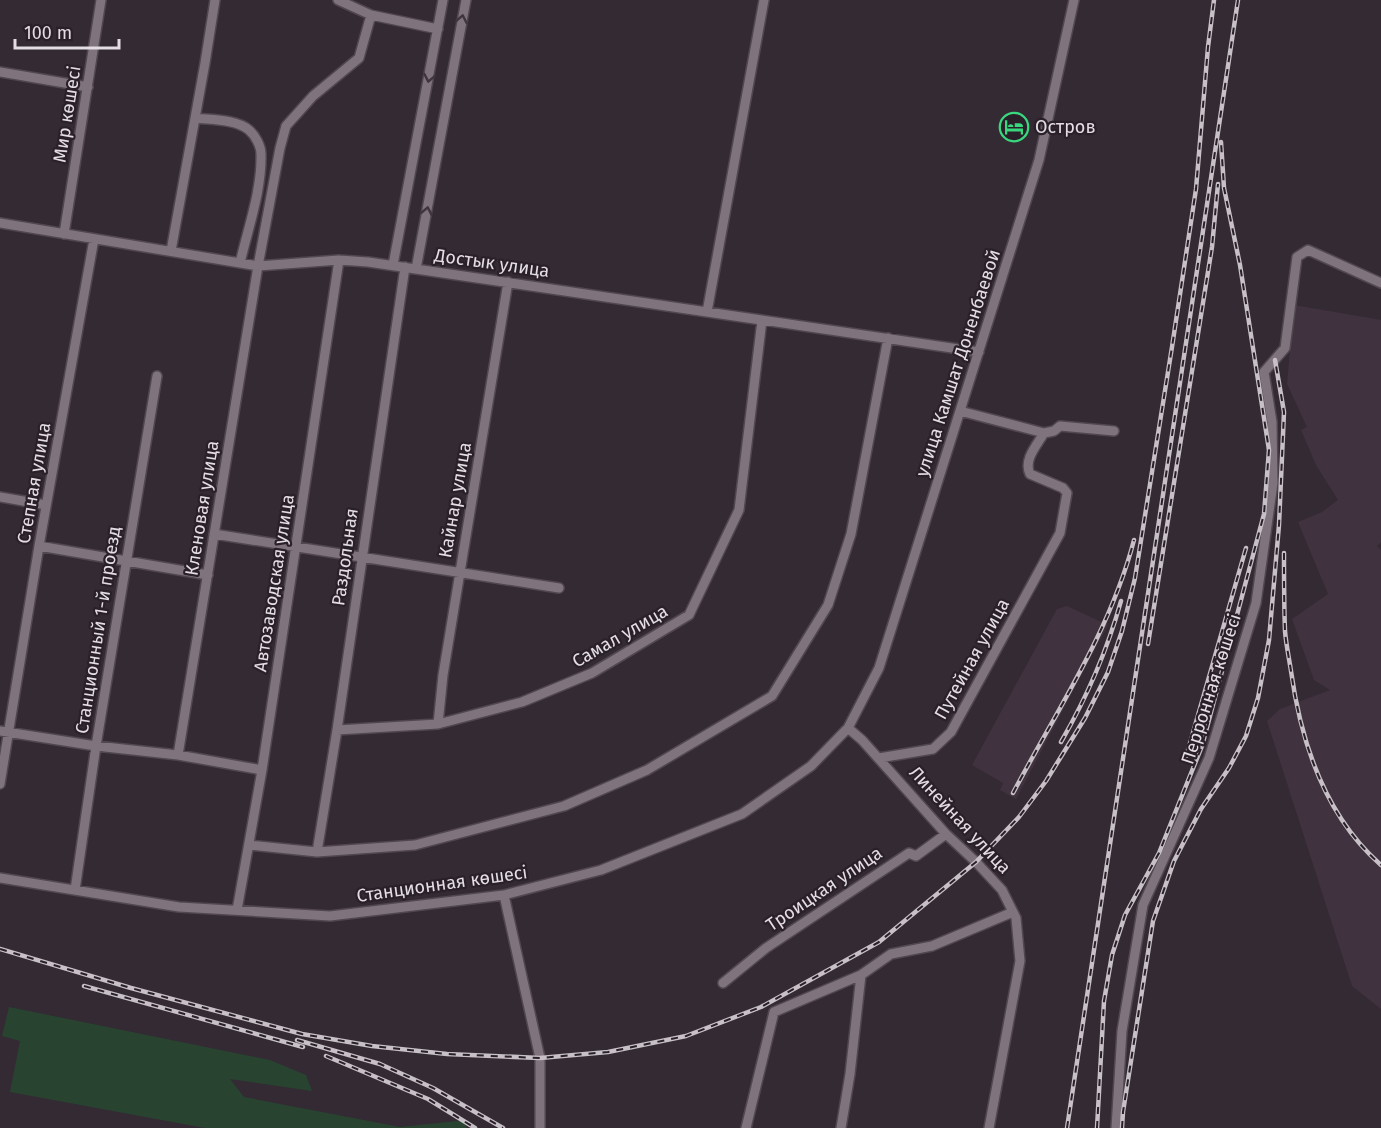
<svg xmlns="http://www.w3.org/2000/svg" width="1381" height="1128" viewBox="0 0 1381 1128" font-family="'Fira Sans',sans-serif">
  <rect width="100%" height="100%" fill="#342a33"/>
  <path fill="#40323f" d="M 1294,305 L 1381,320 L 1381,542 L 1377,546 L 1381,550 L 1381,1009 L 1352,986 L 1267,721 L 1280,709 L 1330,690 L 1314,680 L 1292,619 L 1328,594 L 1298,522 L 1322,512 L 1338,500 L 1316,465 L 1301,430 L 1307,427 L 1287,384 Z
    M 1067,606 L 1108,625 L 1016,799 L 1000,790 L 1003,783 L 972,765 L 1057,609 Z"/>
  <path fill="#284431" d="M 9,1007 L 270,1060 L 306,1075 L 312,1091 L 230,1079 L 244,1097 L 400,1127 L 467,1120 L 466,1128 L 205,1128 L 10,1092 L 20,1041 L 2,1036 Z"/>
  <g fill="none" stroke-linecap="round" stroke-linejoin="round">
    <g stroke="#50474f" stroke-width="12">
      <path id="minor" d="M 338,0 L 371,15 L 438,29
        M 0,72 L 88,87
        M 195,118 C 211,120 236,119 249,130 C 255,135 261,146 261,154 C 262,190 248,228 240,263
        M 0,223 L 258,266 L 339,260 L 368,262 L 979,352
        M 64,234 L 101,0
        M 171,251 L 205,63 L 215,0
        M 393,265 L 443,0
        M 416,269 L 466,0
        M 707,312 L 764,0
        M 960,411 L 1044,433 L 1054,431 L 1060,426 L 1114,431
        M 0,497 L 46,505
        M 214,534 L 559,588
        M 39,546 L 208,575
        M 438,724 L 443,675 L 508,282
        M 848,728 L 862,740 L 946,834 L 976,862 L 1002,890 L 1016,918 L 1020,961 L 989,1128
        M 337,730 L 438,724 L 522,702 L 592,673 L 689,615 L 739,510 L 762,320
        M 0,731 L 96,746 L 178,755 L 262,770
        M 178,755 L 258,266 L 280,148 L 286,126 L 313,96 L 359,58 L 371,15
        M 879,758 L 933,749 L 951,732 L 1060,533 L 1067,493 L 1063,488 L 1030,474 C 1023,460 1037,445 1044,433
        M 0,784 L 39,546 L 94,239
        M 249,845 L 317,852 L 415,845 L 564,806 L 647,770 L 772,696 L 828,605 L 851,534 L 888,338
        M 317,852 L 337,730 L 405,267
        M 0,878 L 179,907 L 330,916 L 504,895 L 601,870 L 742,814 L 811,766 L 848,728 L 879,668 L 1039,160 L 1074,0
        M 75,890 L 96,746 L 157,376
        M 504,895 L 540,1058 L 540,1128
        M 237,910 L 262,770 L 339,260
        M 723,983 L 766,948 L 909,853 L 916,856 L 946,834
        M 746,1128 L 774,1012 L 861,975 L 891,954 L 932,946 L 1013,912
        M 841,1128 L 850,1074 L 861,975
        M 1116,1128 L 1122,1031 L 1143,905 L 1209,758 L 1256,603 L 1273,483 L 1272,422 L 1264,372 L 1285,348 L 1297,257 L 1308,250 L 1381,283"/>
    </g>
    <use href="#minor" stroke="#7f737e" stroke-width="9"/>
    <g stroke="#c7c0c6" stroke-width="4.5">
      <path id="rail" d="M 1284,553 C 1284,579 1284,605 1285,631 C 1286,644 1289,658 1291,671 C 1301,743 1325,816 1381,865
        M 1148,644 L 1212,247 L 1218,184
        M 1061,742 C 1087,697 1107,651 1121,601
        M 1186,757 L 1246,548
        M 1013,793 C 1057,710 1110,632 1134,540
        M 0,949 L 131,988 L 302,1034 L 372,1046 L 447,1054 L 540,1058 L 608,1052 L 686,1036 L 761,1007 L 879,942 L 976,862 L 1019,817 L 1046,781 L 1085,718 L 1108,672 L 1122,631 L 1135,578 L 1172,347 L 1196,189 L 1208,47 L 1214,0
        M 84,986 L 303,1047
        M 297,1040 L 380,1064 L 433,1088 L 503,1128
        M 326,1056 L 428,1099 L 475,1128
        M 1067,1128 L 1238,0
        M 1097,1128 L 1104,1001 L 1112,955 L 1125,915 L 1159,853 L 1202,746 L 1264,514 L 1269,450 L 1240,265 L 1224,188 L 1221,142
        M 1122,1128 L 1123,1112 L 1153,921 L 1174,861 L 1201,809 L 1229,768 L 1246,736 L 1258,698 L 1269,640 L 1279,525 L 1284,412 L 1275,360"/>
    </g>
    <use href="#rail" stroke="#2a2029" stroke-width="2" stroke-dasharray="7" stroke-linecap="butt"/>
  </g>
  <defs><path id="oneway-chevron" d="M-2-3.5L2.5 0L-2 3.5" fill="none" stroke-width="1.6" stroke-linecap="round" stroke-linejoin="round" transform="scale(1.5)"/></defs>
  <g stroke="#3f353e">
    <use href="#oneway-chevron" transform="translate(462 19) rotate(-79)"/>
    <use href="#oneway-chevron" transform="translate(429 78) rotate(101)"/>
    <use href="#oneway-chevron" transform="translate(427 211) rotate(-79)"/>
  </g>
  <defs>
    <g id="hotel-ring" transform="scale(1.5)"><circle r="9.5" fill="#2a2029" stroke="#39d87f" stroke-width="1.5"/><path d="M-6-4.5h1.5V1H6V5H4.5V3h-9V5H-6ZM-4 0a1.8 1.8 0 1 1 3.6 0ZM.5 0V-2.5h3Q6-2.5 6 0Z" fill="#39d87f"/></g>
  </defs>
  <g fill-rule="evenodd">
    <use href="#hotel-ring" x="1014" y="127"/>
  </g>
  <g text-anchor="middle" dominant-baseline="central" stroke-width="4.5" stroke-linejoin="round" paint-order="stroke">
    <g font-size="18" fill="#e4dee4" stroke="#2a2029">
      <text transform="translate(67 114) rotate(-81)">Мир көшесі</text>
      <text transform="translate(492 263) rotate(8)">Достык улица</text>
      <text transform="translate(958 363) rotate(-72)">улица Камшат Доненбаевой</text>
      <text transform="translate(34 483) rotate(-80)">Степная улица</text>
      <text transform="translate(455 500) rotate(-80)">Кайнар улица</text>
      <text transform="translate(202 508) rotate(-81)">Кленовая улица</text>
      <text transform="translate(345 557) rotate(-82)">Раздольная</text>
      <text transform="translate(274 583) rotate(-81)">Автозаводская улица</text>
      <text transform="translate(98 630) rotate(-81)">Станционный 1-й проезд</text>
      <text transform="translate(620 636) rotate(-30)">Самал улица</text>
      <text transform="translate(972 659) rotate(-61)">Путейная улица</text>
      <text transform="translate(1211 689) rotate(-72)">Перронная көшесі</text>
      <text transform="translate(960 820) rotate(47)">Линейная улица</text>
      <text transform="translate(442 884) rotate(-8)">Станционная көшесі</text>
      <text transform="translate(824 889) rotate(-34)">Троицкая улица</text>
    </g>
    <g font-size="18" fill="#e4dee4" stroke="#2a2029" text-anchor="start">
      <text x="1035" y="127">Остров</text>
    </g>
  </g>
  <path d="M15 39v9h104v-9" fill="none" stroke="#e4dee4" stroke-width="3"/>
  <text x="24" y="39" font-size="18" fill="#e4dee4" stroke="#2a2029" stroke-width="4.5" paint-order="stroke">100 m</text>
</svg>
